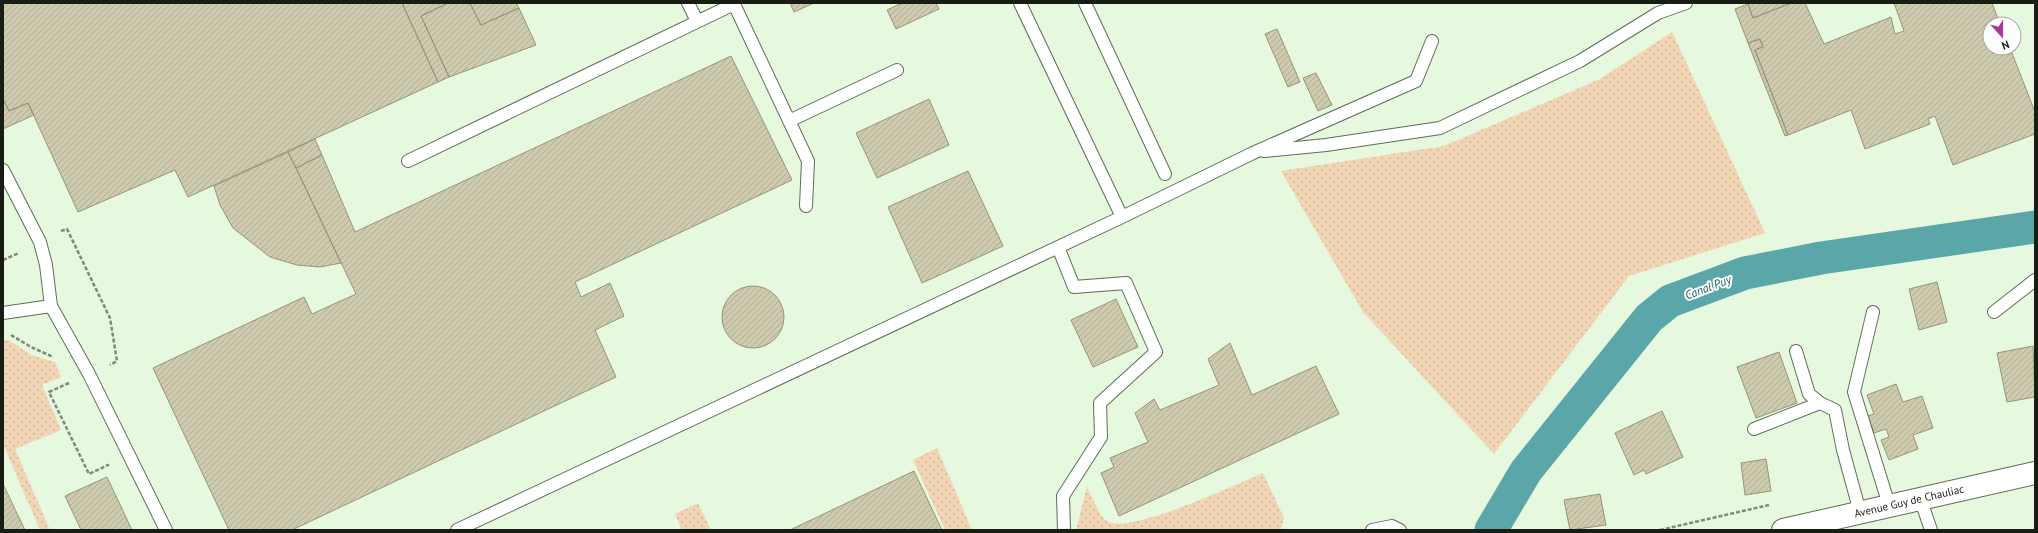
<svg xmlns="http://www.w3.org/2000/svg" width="2038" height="533" viewBox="0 0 2038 533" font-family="'PT Sans',sans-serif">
  <defs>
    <pattern id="grass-dots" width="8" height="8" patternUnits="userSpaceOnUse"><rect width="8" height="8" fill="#f1d5b5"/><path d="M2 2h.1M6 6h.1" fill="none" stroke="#ceb69b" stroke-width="1.8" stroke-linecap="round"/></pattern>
    <pattern id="building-hatch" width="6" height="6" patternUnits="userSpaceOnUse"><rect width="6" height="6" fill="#cdcaad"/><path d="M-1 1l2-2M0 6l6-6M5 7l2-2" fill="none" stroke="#afad94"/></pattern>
  </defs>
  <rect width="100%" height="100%" fill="#e6f8dd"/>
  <path fill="url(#grass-dots)" d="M 1672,32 L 1765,233 L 1629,276 L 1494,454 L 1363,312 L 1281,171 L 1444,146 L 1600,79 Z
    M 3,340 L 9,340 L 31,355 L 55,362 L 61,377 L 42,385 L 61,430 L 15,449 L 50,530 L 40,530 L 3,444 Z
    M 937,448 L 972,530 L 945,530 L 913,460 Z
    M 1263,473 L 1284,518 L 1281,530 L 1076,530 L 1087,486 C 1091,495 1099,517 1108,522 C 1133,533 1235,485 1263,473 Z
    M 698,503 L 711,530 L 682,530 L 675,514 Z"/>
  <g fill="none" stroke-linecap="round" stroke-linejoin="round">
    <path stroke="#5ba6a9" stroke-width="33" d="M 1491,530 L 1526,471 L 1649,318 L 1670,301 L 1745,273 L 1821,258 L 2035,227"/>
  </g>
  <path fill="url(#building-hatch)" stroke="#979478" d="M 3,3 L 402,3 L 438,82 L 188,197 L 175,170 L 78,212 L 28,103 L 9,111 L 3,99 Z
    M 402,3 L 448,3 L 421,16 L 449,77 L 438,82 Z
    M 448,3 L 470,3 L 481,25 L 519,8 L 536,45 L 449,77 L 421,16 Z
    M 470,3 L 516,3 L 519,8 L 481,25 Z
    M 790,3 L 814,3 L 794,12 Z
    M 902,3 L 936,3 L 939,9 L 896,29 L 887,10 Z
    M 1749,3 L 1791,3 L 1753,18 L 1748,4 Z
    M 1791,3 L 1805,3 L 1824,44 L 1891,17 L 1895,34 L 1904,31 L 1894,3 L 1992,3 L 2000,24 L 1990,24 L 1990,48 L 2010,48 L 2035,112 L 2035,134 L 1953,165 L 1935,116 L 1928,119 L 1930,124 L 1865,149 L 1851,110 L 1788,135 L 1755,50 L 1763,47 L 1760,39 L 1748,43 L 1735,9 L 1748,4 L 1753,18 Z
    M 1277,29 L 1300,82 L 1288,87 L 1265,34 Z
    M 1760,39 L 1763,47 L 1755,50 L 1788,135 L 1785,136 L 1748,43 Z
    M 731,56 L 792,180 L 575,282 L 581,297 L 610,283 L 624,316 L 595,330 L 616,377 L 292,530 L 229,530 L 153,368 L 304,297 L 312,314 L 356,294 L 296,168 L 322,155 L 355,232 Z
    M 1316,73 L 1332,105 L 1318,111 L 1303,78 Z
    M 3,99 L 9,111 L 28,103 L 34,115 L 3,129 Z
    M 929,99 L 949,145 L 877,178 L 856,133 Z
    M 315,139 L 322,155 L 296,168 L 288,152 Z
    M 288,152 L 296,168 L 341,263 L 320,267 L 297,265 L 270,257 L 233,228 L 220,205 L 214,186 Z
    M 968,171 L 1003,246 L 922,283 L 888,207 Z
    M 1937,282 L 1947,322 L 1919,330 L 1909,289 Z
    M722 317a31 31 0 1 1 62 0a31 31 0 1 1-62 0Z
    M 1116,299 L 1138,347 L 1093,367 L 1071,320 Z
    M 1230,343 L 1252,395 L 1316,366 L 1339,414 L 1119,516 L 1101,473 L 1114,467 L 1110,458 L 1148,442 L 1135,413 L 1154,399 L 1160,410 L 1219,385 L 1208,359 Z
    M 2033,346 L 2035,397 L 2007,402 L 1997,353 Z
    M 1779,352 L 1797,403 L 1756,418 L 1737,367 Z
    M 1896,384 L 1903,402 L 1922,396 L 1933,428 L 1913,435 L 1918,449 L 1889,460 L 1881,440 L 1889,437 L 1886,429 L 1874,433 L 1868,416 L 1874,414 L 1867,395 Z
    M 1662,411 L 1683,457 L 1646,474 L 1644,470 L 1634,475 L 1615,433 Z
    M 1766,459 L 1771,491 L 1745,495 L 1741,463 Z
    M 914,471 L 942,530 L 790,530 Z
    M 107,477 L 132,530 L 81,530 L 65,496 Z
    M 3,484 L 25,530 L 3,530 Z
    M 1600,494 L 1606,525 L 1570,530 L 1564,500 Z"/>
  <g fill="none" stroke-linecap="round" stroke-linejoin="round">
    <g stroke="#5e6d56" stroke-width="14">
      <path id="service" d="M 688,3 L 697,21
        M 1020,3 L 1122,217
        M 1085,3 L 1165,174
        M 789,121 L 897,70
        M 1264,151 L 1326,145 L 1440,128 L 1580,61 L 1658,13 L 1686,3
        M 408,161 L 734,4 L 808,161 L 806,206
        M 3,170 L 40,242 L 46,265 L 51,306 L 89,374 L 166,530
        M 1058,247 L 1074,287 L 1126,283 L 1156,352 L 1100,403 L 1101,437 L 1063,496 L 1064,530
        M 1873,312 L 1854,392 L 1889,505
        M 1994,312 L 2035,280
        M 3,313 L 51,306
        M 1796,351 L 1809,394 L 1820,403 L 1835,410 L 1843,450 L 1860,512
        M 1754,429 L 1820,403
        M 1920,498 L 1931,530
        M 457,530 L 1122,217 L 1253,153 L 1416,81 L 1432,41
        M 1372,530 L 1392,526 L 1400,530"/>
    </g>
    <g stroke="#5e6d56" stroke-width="24">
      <path id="minor" d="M 1783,530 L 2035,473"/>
    </g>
    <path stroke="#7e8a78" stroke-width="2.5" stroke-dasharray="4 2" stroke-linecap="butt" d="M 61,231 L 67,229 L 110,318 L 117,361 L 110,365
      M 3,260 L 19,253
      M 11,335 L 31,347 L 53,357
      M 69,383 L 49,392 L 89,474 L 108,465 L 108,466
      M 1660,530 L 1769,505"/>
    <use href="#service" stroke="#fff" stroke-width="12"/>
    <use href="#minor" stroke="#fff" stroke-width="22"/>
  </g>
  <g text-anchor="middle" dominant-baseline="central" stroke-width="4" stroke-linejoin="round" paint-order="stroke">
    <g font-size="11" fill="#171d13" stroke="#fefefe">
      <text transform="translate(1909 501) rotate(-13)">Avenue Guy de Chauliac</text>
    </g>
    <g font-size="12" font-style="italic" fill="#1d5d5f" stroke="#fefefe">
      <text transform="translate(1708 287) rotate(-21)">Canal Puy</text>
    </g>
  </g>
  <rect width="2038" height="533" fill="none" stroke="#171d13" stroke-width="8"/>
  <g transform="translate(2002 36) rotate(159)"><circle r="19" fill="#fefefe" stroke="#a2a4a0"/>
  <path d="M0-3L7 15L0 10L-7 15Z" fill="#a63999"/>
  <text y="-6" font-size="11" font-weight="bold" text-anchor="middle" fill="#171d13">N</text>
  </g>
</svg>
